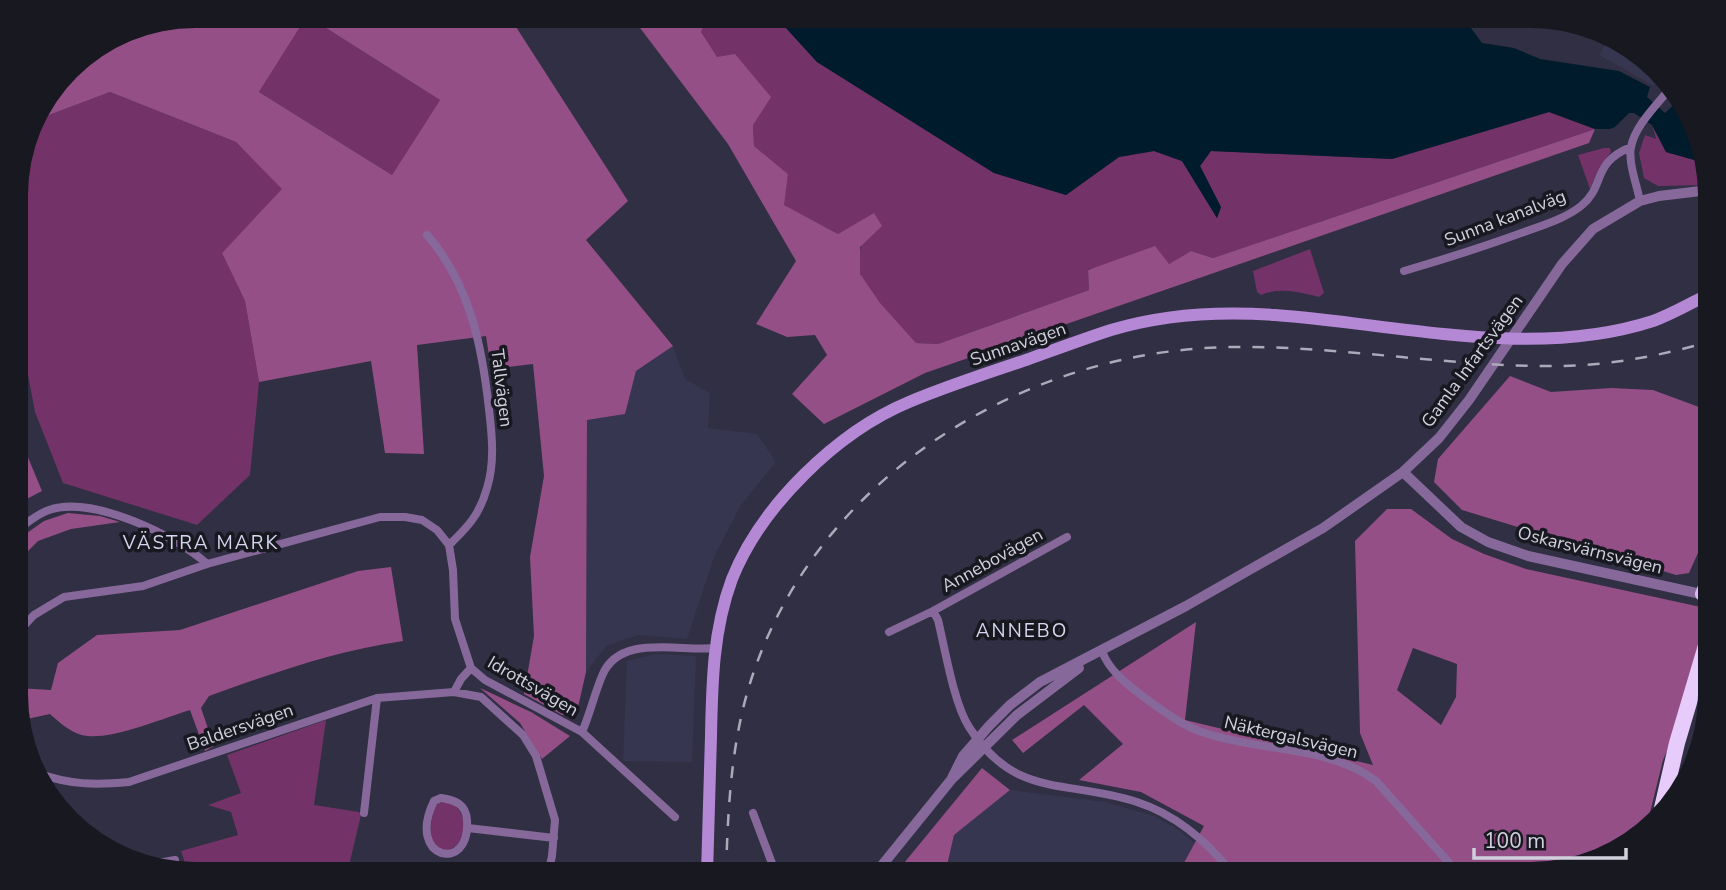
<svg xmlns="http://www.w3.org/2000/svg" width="1726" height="890" viewBox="0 0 1726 890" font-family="'Nunito Sans',sans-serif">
  <rect width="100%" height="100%" fill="#302f43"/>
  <path fill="#373650" d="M 1611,35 L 1660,77 L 1654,86 L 1599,55 Z
    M 673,346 L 685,379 L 710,393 L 708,428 L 757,434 L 776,462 L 741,505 L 714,557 L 687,639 L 638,635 L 606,646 L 586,672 L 587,420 L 625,414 L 636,371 Z
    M 655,654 L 696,656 L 692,762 L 623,761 L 627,661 Z
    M 1010,790 L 1105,802 L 1154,816 L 1177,829 L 1195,843 L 1179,872 L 1181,874 L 945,874 L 954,835 Z"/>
  <path fill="#743368" d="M 307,16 L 440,100 L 392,175 L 259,92 Z
    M 708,16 L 775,16 L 817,62 L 994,173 L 1066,195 L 1119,157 L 1154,151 L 1182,161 L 1217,218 L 1221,207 L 1200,166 L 1211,151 L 1392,159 L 1549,112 L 1595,129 L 1213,258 L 1191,251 L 1169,264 L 1088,269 L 1089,290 L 938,344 L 916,343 C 903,329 863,288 860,273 C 855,252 866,232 874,214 L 838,234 L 783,205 L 788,174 L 754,146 L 753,125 L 701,32 Z
    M 110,92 L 236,142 L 283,189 L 222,253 L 245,301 L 259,382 L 250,475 L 197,525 L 63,483 L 35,412 L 16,311 L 16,183 L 33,121 Z
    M 1653,127 L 1666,152 L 1705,163 L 1709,172 L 1709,185 L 1658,186 L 1644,178 L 1639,153 L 1645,135 L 1656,139 Z
    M 1604,148 L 1610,148 L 1611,152 L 1600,167 L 1590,189 L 1578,155 Z
    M 1310,249 L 1324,293 L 1319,297 C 1300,292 1279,287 1261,295 L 1257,292 L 1253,271 Z
    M 326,720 L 314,805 L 359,812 L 361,815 L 347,874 L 195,874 L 173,869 L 174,866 L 185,863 L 181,851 L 238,835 L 231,812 L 208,805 L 241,793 L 227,755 Z
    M 447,802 L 456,806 C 484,840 433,870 430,836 C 430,827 433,816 434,807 L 439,803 Z"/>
  <path fill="#954f87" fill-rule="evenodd" d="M 195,16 L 509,16 L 628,201 L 586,240 L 673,346 L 636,371 L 625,414 L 587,420 L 586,672 L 576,716 L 562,715 L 524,694 L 534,636 L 530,557 L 544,476 L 533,364 L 491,369 L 486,336 L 417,345 L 424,454 L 385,453 L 371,361 L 259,382 L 245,301 L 222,253 L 282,189 L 236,142 L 110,92 L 33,121 L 34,116 L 76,60 L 127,29 ZM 307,16 L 440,100 L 392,175 L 259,92 Z
    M 631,16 L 708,16 L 701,32 L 717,57 L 735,54 L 771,97 L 753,125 L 754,146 L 788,174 L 784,205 L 838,234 L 874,213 L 882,226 L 860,247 L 860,274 L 880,303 L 916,343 L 938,344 L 1089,290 L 1088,270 L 1155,246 L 1169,264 L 1191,251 L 1213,258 L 1595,129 L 1589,143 L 925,373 L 824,424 L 792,394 L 827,355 L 815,335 L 787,337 L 756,324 L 796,261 L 728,144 Z
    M 1510,376 L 1551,392 L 1611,388 L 1653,390 L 1699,407 L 1701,426 L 1710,440 L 1710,526 L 1689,573 L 1676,575 L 1462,510 L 1434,482 L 1438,459 Z
    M 17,431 L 42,491 L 19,503 L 17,498 Z
    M 1387,509 L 1411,509 L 1452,539 L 1484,554 L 1526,569 L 1710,609 L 1710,654 L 1663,760 L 1647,825 L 1630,844 L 1543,874 L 1181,874 L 1179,872 L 1204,826 L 1141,792 L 1079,780 L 1123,744 L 1084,705 L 1023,753 L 1012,740 L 1196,622 L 1185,720 L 1373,765 L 1360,733 L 1355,541 ZM 1413,648 L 1457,664 L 1456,697 L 1441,725 L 1397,690 Z
    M 68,513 L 100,516 L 120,522 L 71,529 L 38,541 L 17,562 L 17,540 L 44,521 Z
    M 391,567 L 403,641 C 335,651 273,673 209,696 L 201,708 L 214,746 L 205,751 L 190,710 C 164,718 114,739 88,736 C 73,735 60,723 50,714 L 18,721 L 17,688 L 51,690 L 58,663 L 97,635 L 180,630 L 358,571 Z
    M 480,688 L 531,712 L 570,736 L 542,759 L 520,723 Z
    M 982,768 L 1010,790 L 954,835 L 945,874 L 895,874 Z"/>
  <path fill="#001b2b" d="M 775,16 L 1445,16 L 1471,28 L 1482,43 L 1514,48 L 1540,59 L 1619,71 L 1650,87 L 1647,97 L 1665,113 L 1681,98 L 1705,163 L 1666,152 L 1652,125 L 1634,113 L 1629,113 L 1615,127 L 1610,129 L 1595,129 L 1549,112 L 1392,159 L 1211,151 L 1200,166 L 1221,207 L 1217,218 L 1182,161 L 1154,151 L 1119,157 L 1066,195 L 994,173 L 817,62 Z"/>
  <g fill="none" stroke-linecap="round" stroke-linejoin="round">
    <path stroke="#86699a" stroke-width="8" d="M 1640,201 C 1637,185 1628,163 1631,147 C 1635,125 1658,104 1671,87
      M 427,235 C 470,284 482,346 489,409 C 492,435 495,462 487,488 C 480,514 468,527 449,545
      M 1404,271 C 1445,259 1486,246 1527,231 C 1544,225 1566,218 1581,206 C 1606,186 1591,163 1631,147
      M 17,530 C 27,523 37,514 49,510 C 91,495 176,535 207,564
      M 933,611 L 938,620 C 945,649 954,704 969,727 C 1015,800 1068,779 1137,802 C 1177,815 1207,841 1233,874
      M 889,632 L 933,611 L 1067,537
      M 17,633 L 34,615 L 64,597 L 143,586 L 207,564 L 380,517 L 405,517 L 422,520 L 437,530 L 449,545 L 453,570 L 455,619 L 471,668 L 485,680 L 582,732 L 675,817
      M 1102,651 C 1109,671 1128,685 1145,698 C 1165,712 1182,726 1205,733 C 1260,752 1328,745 1376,781 L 1459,874
      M 471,668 L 461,679 L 454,692 L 481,697 L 523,735 L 536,756 L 555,820 L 552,856 L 548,874
      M 582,732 C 590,714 594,695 602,676 C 619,633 679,652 715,648
      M 38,773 C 69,785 96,785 129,782 L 377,698 L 454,692
      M 441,798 C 455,800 466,804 467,820 C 471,874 405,860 434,801 Z
      M 364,813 L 377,698
      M 753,813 L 776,874
      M 468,828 L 554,838
      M 153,864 L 175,860
      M 634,874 L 671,867"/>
    <path stroke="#86699a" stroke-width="10" d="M 1403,472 L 1461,527 L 1488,542 L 1528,556 L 1710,596
      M 951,780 L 963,756 L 989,726 L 1010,705 L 1040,682 L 1186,606 L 1323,528 L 1403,472 L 1439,438 L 1469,400 L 1562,264 L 1593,229 L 1640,201 L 1659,196 L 1709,190
      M 875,874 L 951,780 L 1017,715 L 1079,668"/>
    <path stroke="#b588d6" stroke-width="12" d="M 707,874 C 708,828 710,782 711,736 C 712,683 713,630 732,579 C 761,506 837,432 909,402 C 947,386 987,373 1026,360 C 1054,350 1083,339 1111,330 C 1164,314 1220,311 1275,315 C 1398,324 1533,360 1653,321 C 1672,314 1691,303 1709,294"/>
    <path stroke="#ddb8f8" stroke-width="14" d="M 1702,594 L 1710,575
      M 1685,782 L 1698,748"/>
    <path stroke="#e6cbfb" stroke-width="16" d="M 1662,808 L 1677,743 L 1710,632"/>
    <path stroke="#aaaab9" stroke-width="2.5" stroke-dasharray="12 12" stroke-linecap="butt" d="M 726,874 C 728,807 731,739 753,674 C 820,476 1023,351 1229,347 C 1338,345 1446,367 1555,366 C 1607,366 1659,356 1709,342"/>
  </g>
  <g text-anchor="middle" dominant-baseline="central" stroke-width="7" stroke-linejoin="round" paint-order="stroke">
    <g font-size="18" fill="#d1d1de" stroke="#181821">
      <text transform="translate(1505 218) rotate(-21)">Sunna kanalväg</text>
      <text transform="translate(1018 344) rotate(-19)">Sunnavägen</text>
      <text transform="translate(1472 361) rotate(-54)">Gamla Infartsvägen</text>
      <text transform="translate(502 388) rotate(83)">Tallvägen</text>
      <text transform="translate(1590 550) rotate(14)">Oskarsvärnsvägen</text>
      <text transform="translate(992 560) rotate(-29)">Annebovägen</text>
      <text transform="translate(533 686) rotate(30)">Idrottsvägen</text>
      <text transform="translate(240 727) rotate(-19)">Baldersvägen</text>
      <text transform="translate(1291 737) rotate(13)">Näktergalsvägen</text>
    </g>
    <g font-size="19" letter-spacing="2" fill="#d6d6f0" stroke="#181821">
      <text x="201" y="543">VÄSTRA MARK</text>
      <text x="1022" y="631">ANNEBO</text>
    </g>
  </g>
  <path d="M0 0H1726V890H0ZM195 28H1531A167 167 0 0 1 1698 195V695A167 167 0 0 1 1531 862H195A167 167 0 0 1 28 695V195A167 167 0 0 1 195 28Z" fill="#181821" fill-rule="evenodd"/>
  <path d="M1474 848v10h152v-10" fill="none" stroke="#d1d1de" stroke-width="3.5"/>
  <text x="1484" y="848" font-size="21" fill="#d1d1de" stroke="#181821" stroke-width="5" paint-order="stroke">100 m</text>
</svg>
